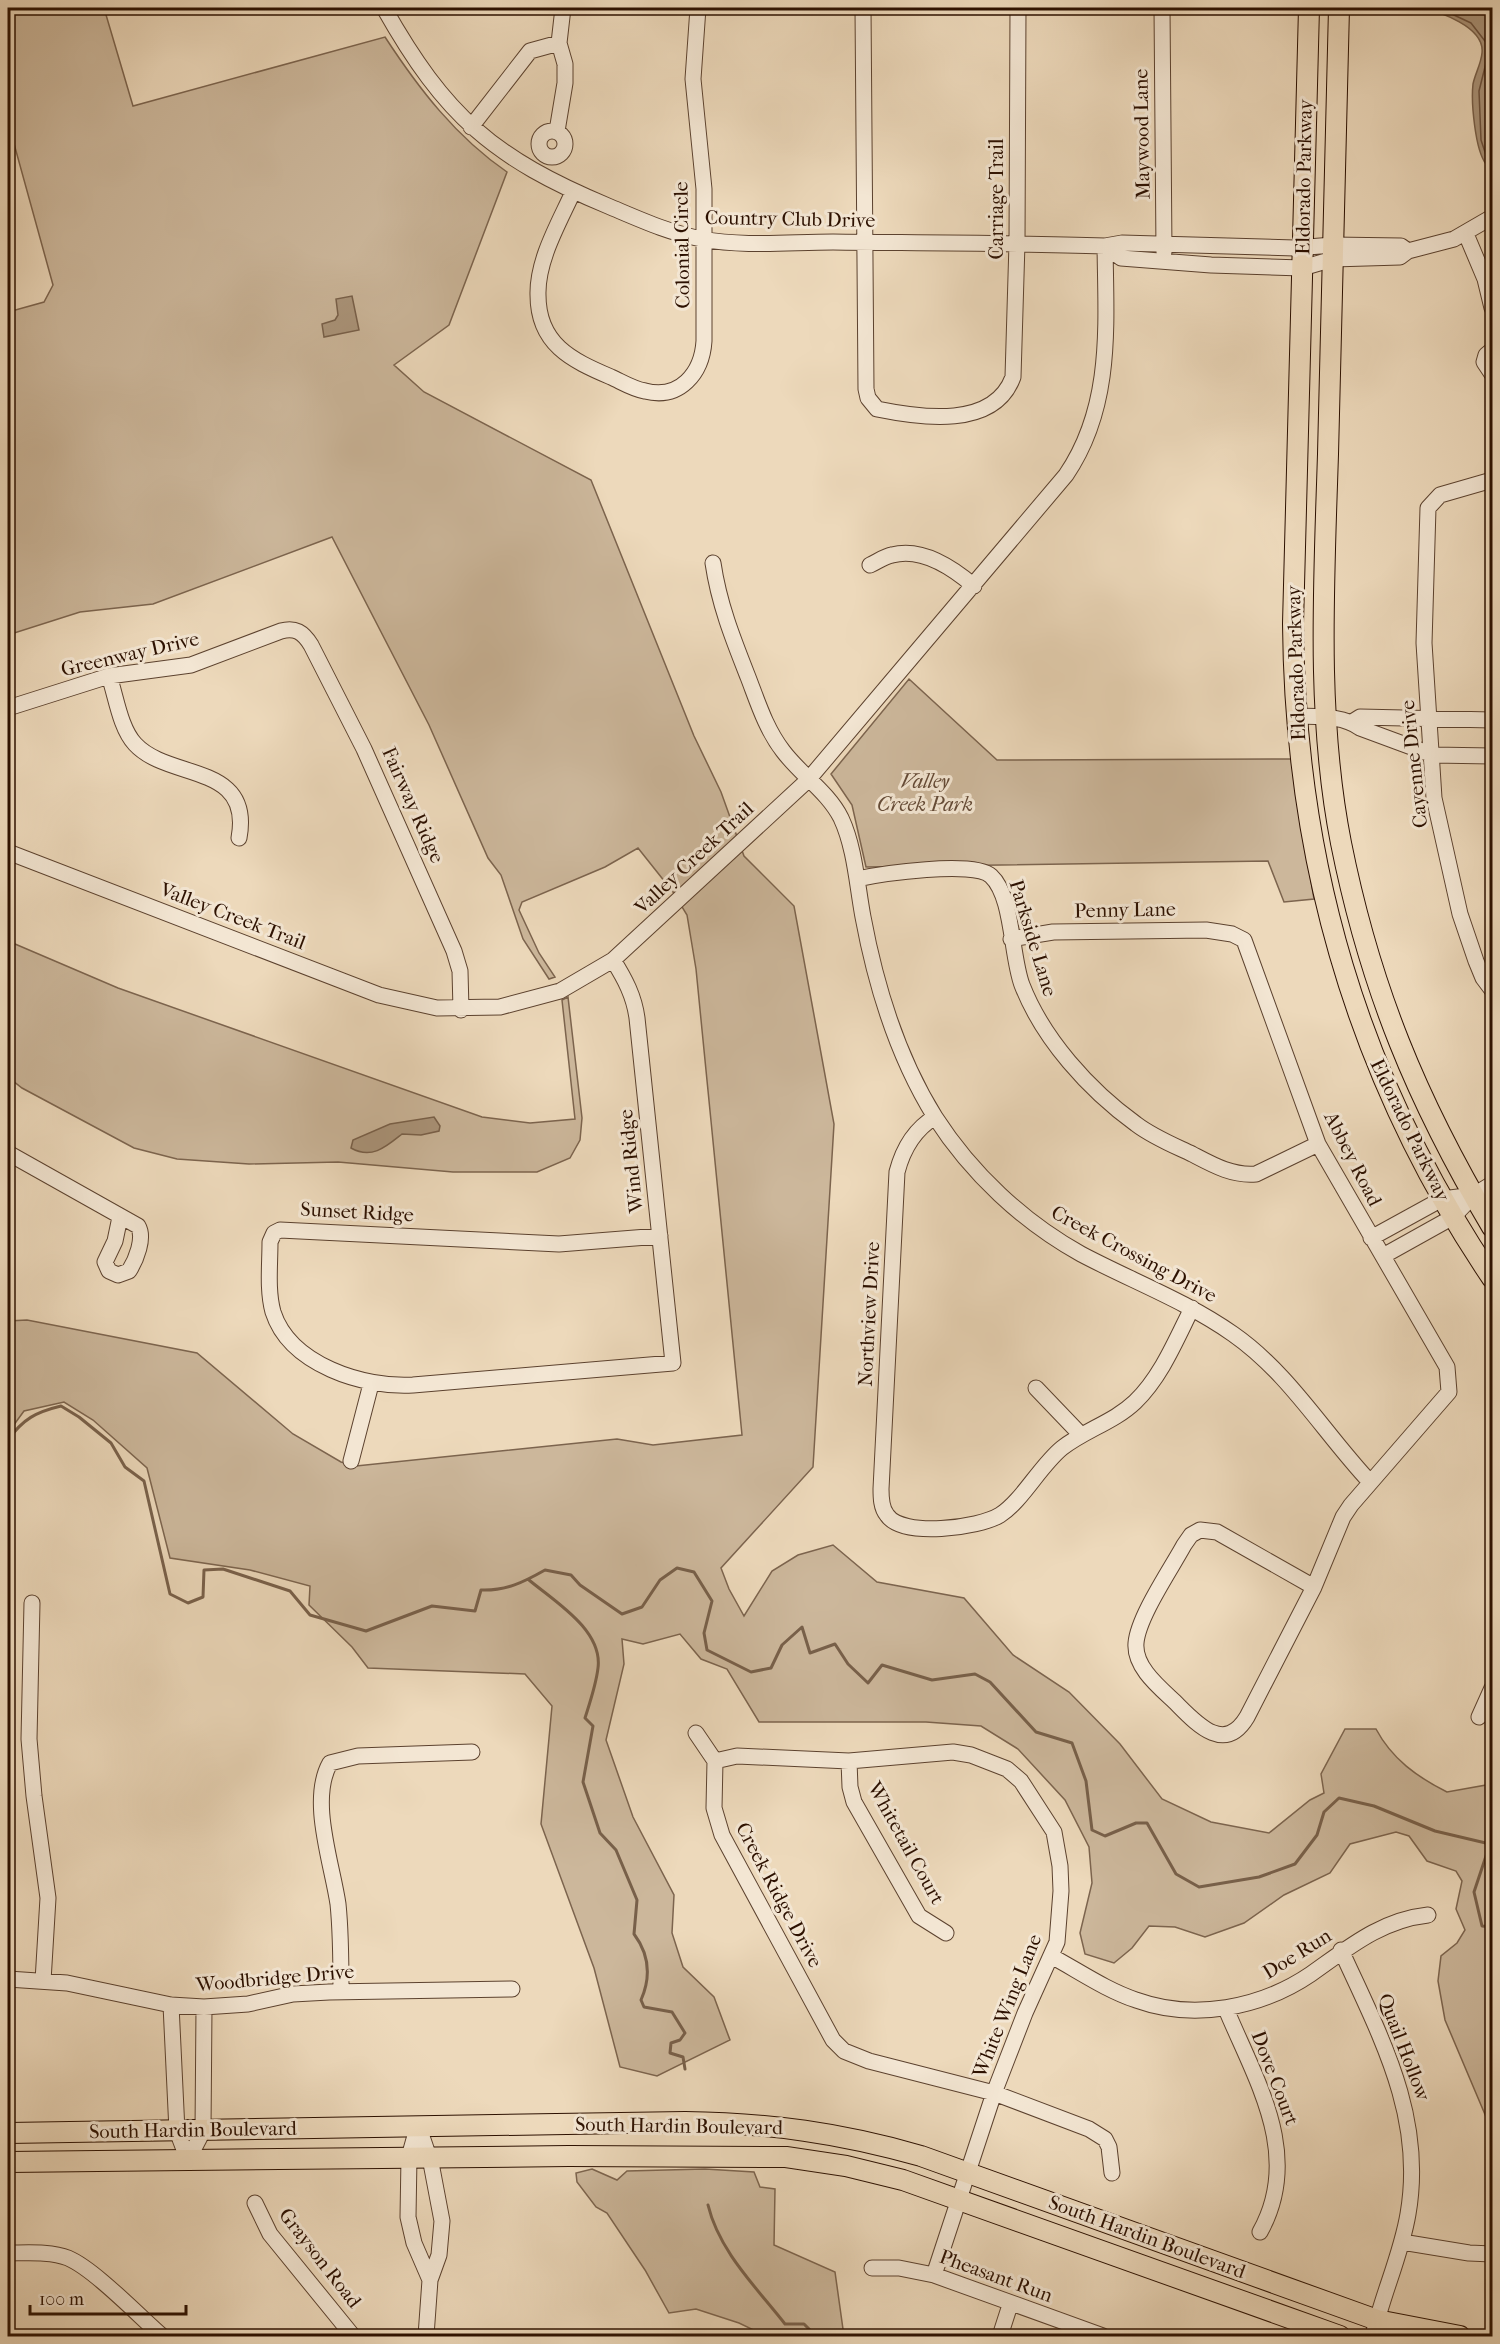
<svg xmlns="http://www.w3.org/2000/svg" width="1500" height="2344" viewBox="0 0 1500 2344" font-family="'IM FELL French Canon',serif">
  <rect width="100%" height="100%" fill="#edd9bb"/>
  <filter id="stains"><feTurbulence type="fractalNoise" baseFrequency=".00333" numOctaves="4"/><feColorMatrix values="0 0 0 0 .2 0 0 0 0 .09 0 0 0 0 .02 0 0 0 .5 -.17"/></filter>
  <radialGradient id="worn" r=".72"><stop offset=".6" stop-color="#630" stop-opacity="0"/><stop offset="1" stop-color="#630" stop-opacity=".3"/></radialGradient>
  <path fill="#ccb79b" stroke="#7c644e" stroke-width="1.5" d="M 8,8 L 104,8 L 133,106 L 385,37 C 419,89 456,137 507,172 L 449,325 L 394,365 L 424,392 L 591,480 L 694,736 L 721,792 L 744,856 L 794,906 L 834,1124 L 813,1467 L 721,1568 L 729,1589 L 744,1616 L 772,1571 L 798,1555 L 833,1545 L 877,1582 L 964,1598 L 1013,1655 L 1069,1692 L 1120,1744 L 1162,1799 L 1211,1822 L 1269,1833 L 1310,1800 L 1324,1793 L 1321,1774 L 1345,1729 L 1376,1729 C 1392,1759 1417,1777 1447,1792 L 1492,1784 L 1492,2131 L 1445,2020 L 1438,1981 L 1441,1956 L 1457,1943 L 1465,1930 L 1456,1909 L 1462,1881 L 1456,1871 L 1427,1861 L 1409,1836 L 1396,1832 L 1350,1844 L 1330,1873 L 1284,1895 L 1244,1923 L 1205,1937 L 1175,1927 L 1149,1926 L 1132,1948 L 1114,1963 L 1085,1954 L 1080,1933 L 1092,1883 L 1089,1847 L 1065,1800 L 1018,1749 L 981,1726 L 926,1722 L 759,1722 L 727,1669 L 701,1659 L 680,1634 L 643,1644 L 622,1639 L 624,1664 L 606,1740 L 633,1817 L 674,1895 L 672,1933 L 683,1967 L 714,1997 L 730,2040 L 657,2076 L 620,2067 L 594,1968 L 541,1824 L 552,1706 L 525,1674 L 368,1668 L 352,1647 L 309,1605 L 310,1586 L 250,1570 L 170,1558 L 147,1468 L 93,1420 L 64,1402 L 24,1411 L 8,1433 L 8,1321 L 27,1320 L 197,1353 L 293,1434 L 341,1462 L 356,1466 L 617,1439 L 653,1445 L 742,1435 L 696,969 L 687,915 L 673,892 L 638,848 L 605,867 L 522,902 L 519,910 L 539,953 L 555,977 L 549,979 L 523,939 L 501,875 L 488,858 L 429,725 L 332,537 L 153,604 L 80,612 L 8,635 L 8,312 L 44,302 L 53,285 L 8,122 Z
    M 909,679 L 997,760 L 1291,759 L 1314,899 L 1284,902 L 1268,861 L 866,867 L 852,805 L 831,774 Z
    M 8,941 L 118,988 L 482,1117 L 530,1123 L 575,1119 L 562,1000 L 568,997 L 582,1118 L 580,1140 L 570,1158 L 537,1172 L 453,1172 L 338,1162 L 249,1164 L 177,1159 L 134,1148 L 22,1088 L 8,1077 Z
    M 592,2169 L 617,2180 L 627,2171 L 705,2169 L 754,2172 L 760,2187 L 775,2189 L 774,2245 L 835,2272 L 843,2329 L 853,2336 L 766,2336 L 739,2323 L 696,2309 L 669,2313 L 645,2270 L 607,2213 L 596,2207 L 577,2182 L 576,2173 Z"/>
  <path fill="#ab957b" stroke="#78604a" stroke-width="1.5" d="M 1420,8 L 1492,8 L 1492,161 L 1486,164 C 1475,150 1471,102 1473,84 C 1475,74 1481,64 1482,53 C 1485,27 1439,11 1420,8 Z
    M 352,296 L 359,330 L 324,337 L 322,324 L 335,320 L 338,315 L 336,299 Z
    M 434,1117 L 440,1126 L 439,1131 L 421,1135 L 402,1134 C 387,1146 372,1160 351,1148 L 353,1140 L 390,1124 Z"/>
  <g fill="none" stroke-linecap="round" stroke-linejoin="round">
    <path stroke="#6c523e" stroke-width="1.5" d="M 1439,8 L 1471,23 L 1488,45 L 1488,55 L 1479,91 L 1481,140 L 1486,155 L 1492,156
      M 1492,67 L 1486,91 L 1489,140 L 1492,149"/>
    <path stroke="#78604a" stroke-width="3" d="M 8,1440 C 23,1419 36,1412 61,1406 L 79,1417 L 111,1443 L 125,1467 L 144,1481 L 170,1594 L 188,1603 L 203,1597 L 204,1570 L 223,1569 L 290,1591 L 310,1615 L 366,1631 L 432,1606 L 475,1611 L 481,1590 C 506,1591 524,1582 545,1570 L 571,1575 L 580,1585 L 622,1614 L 642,1607 L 660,1580 L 677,1568 L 694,1572 L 712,1601 L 704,1633 L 707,1650 L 751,1672 L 771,1668 L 782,1645 L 802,1627 L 810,1653 L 835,1644 L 848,1664 L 868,1683 L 882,1665 L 932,1680 L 975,1674 L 990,1682 L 1036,1732 L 1072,1743 L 1086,1781 L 1092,1830 L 1105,1836 L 1136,1823 L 1147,1823 L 1176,1874 L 1199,1887 L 1259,1877 L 1295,1864 L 1317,1835 L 1324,1812 L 1339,1798 L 1374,1806 L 1435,1831 L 1490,1844 L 1474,1892 L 1482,1926 L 1492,1927
      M 529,1580 C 554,1601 603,1630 598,1668 C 596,1685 590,1702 585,1718 L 593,1726 L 583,1782 L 600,1833 L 616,1850 L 637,1900 L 634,1934 C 649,1954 651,1977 641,2000 L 644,2007 L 672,2012 L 685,2033 L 680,2040 L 671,2043 L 670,2053 L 683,2057 L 685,2069
      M 708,2205 C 719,2251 756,2287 785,2324 L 804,2324 L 816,2336"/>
    <g stroke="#5c422f" stroke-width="17">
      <path id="minor" d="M 384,8 C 445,116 493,158 608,206 C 639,219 669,233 702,239 C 744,247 790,242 833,242 C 924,243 1014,243 1105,246 L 1122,243 L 1295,248 L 1333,245 L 1401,246 L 1408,251
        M 863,8 L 866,389 L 868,398 L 877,409 C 921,418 994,429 1013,377 L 1017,243 L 1018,8
        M 1162,8 L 1164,252
        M 471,127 L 530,51 L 559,43
        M539 144a13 13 0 1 1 26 0a13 13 0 1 1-26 0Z
        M 557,131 L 565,83 L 565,64 L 559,43 L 563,8
        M 573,192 C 559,223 537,260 538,295 C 538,344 571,360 611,377 C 622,382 633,389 645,391 C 680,400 702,373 704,341 L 704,189 L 693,79 L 698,8
        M 1466,234 L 1485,279 L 1492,308
        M 1105,246 L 1121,258 L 1211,265 L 1302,268 L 1333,259 L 1400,257 L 1408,251 L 1454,239 L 1492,217
        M 1492,350 L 1486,355 L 1484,362 L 1492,374
        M 1492,480 L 1440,495 L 1428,508 L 1424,643 L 1434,798 L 1460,914 L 1476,961 L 1483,978 L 1492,990
        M 713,563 C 719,604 733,639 748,677 C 758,703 766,729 783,751 C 801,775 828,792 841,818 C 855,848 857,885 863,917 C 876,987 897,1056 935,1117 C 971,1173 1023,1222 1081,1254 C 1132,1281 1186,1301 1233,1334 C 1289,1373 1324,1433 1370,1482
        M 870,565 C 877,562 885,556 892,555 C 921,547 953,568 974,586
        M 109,676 C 116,696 120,728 135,744 C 169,781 253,762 239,838
        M 8,708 L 109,676 L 191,665 L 281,631 C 295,627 303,632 311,645 L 364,749 L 454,951 L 460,971 L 461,1010
        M 1296,716 C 1316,717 1343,715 1360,728 L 1433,755 L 1492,756
        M 1352,722 L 1360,717 L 1492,720
        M 8,852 L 379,995 L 437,1008 L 500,1007 L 560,991 L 613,960 L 808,780 L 1066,475 C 1113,406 1106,326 1105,246
        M 857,879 C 880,874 974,860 991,876 C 1013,896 1011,956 1022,985 C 1043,1039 1089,1090 1136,1124 C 1153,1137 1173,1145 1192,1154 C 1213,1165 1232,1176 1256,1174 L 1318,1144
        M 1011,939 L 1053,932 L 1206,930 L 1232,934 L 1244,940 L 1318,1144 L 1447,1367 L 1449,1392 L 1351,1505 L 1343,1517 L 1314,1587
        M 613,960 C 625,979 634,996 637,1018 L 673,1363 L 413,1385 C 364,1388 290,1365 273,1312 C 267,1290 270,1265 270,1242 L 274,1233 L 280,1230 L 559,1244 L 660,1236
        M 935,1117 C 915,1129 903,1149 897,1172 L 881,1489 C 881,1497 881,1508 887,1515 C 902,1538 979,1528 1000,1515 C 1022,1501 1040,1466 1062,1448 C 1085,1430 1114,1422 1135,1402 C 1161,1377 1176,1340 1192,1308
        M 8,1153 L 138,1226 C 145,1238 136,1260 129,1271 L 118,1275 L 109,1271 L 105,1262 L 115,1241 L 120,1217
        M 1371,1238 L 1442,1199 L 1474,1195
        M 1383,1256 L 1453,1217 L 1474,1195 L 1492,1184
        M 1036,1388 L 1081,1435
        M 351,1461 L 371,1384
        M 1200,1530 L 1217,1532 L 1314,1587 L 1247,1717 C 1224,1755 1196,1723 1175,1702 C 1159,1687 1134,1667 1136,1643 C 1138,1617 1171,1569 1184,1545 L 1191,1535 Z
        M 32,1603 L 29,1739 L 34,1796 L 48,1898 L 43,1981
        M 1479,1717 L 1492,1688
        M 696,1733 L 715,1761 L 714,1808 L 722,1835 L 833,2040 L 844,2051 L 869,2061 L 994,2093 L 1089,2129 L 1105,2139 L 1109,2147 L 1112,2173
        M 715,1761 L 737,1756 L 849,1761 L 953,1752 L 971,1755 L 1007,1769 L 1021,1781 L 1054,1832 L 1060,1866 L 1061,1891 L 1057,1942 L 1025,2013 L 994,2093 L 934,2275
        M 849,1761 L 850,1787 L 854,1802 L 919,1916 L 946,1933
        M 1341,1950 C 1380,2036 1425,2116 1408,2214 C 1401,2256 1382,2295 1373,2336
        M 1051,1956 C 1079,1971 1106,1990 1136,2000 C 1194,2021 1261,2008 1311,1974 C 1348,1948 1381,1920 1428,1915
        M 8,1979 L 67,1983 L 171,2005 L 204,2007 L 248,2004 L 293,1994 L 329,1992 L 512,1989
        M 341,1991 C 341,1962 341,1933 338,1904 C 332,1863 309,1800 330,1763 L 358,1756 L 472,1752
        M 171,2005 L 177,2131 L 188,2160
        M 1226,2009 C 1256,2081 1303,2155 1260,2232
        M 418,2125 L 431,2163 L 442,2221 L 439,2255 L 430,2280 L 426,2336
        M 418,2125 L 409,2157 L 408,2217 L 414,2243 L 430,2280
        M 188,2160 L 203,2131 L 204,2007
        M 255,2203 L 270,2234 L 353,2336
        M 1402,2242 L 1469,2253 L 1492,2254
        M 8,2253 C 26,2253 51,2251 68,2258 C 94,2269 139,2316 162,2336
        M 872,2268 L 899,2268 L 934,2275 L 1103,2336
        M 1000,2336 L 1010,2305"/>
    </g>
    <g stroke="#2c1000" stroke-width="22">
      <path id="major" d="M 1309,8 L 1293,624 C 1295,863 1358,1080 1492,1278
        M 1339,8 C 1335,156 1332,305 1328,454 C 1324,583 1316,716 1341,843 C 1370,988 1417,1101 1492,1227
        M 8,2133 L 685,2122 C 769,2123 841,2133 921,2156 L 1377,2320 L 1460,2336
        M 8,2162 L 569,2156 L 786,2157 L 846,2166 L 903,2180 L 1340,2336"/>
    </g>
    <use href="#minor" stroke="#f3e6d3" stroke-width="15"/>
    <use href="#major" stroke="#edd9bb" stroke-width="20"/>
  </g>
  <g text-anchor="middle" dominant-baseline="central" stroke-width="6" stroke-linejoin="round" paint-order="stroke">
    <g font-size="20" fill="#2c1000" stroke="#f3e6d3">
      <text transform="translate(1142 134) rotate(-91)">Maywood Lane</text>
      <text transform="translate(1304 177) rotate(-89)">Eldorado Parkway</text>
      <text transform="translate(996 199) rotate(-90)">Carriage Trail</text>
      <text transform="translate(790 219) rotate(1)">Country Club Drive</text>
      <text transform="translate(682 245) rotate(-91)">Colonial Circle</text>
      <text transform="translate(130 654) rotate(-13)">Greenway Drive</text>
      <text transform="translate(1296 663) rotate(-92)">Eldorado Parkway</text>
      <text transform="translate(1414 764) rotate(-96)">Cayenne Drive</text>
      <text transform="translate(413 805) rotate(66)">Fairway Ridge</text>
      <text transform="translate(694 858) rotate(-43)">Valley Creek Trail</text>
      <text transform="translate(1125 910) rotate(-1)">Penny Lane</text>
      <text transform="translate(233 916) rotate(21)">Valley Creek Trail</text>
      <text transform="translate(1033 938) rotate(73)">Parkside Lane</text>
      <text transform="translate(1410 1130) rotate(64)">Eldorado Parkway</text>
      <text transform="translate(1353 1159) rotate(63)">Abbey Road</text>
      <text transform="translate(631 1161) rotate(-96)">Wind Ridge</text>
      <text transform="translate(357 1212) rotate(3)">Sunset Ridge</text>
      <text transform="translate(1134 1254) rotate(28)">Creek Crossing Drive</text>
      <text transform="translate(869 1314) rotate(-87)">Northview Drive</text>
      <text transform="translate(906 1843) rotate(61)">Whitetail Court</text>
      <text transform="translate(779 1895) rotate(62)">Creek Ridge Drive</text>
      <text transform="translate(1297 1954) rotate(-32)">Doe Run</text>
      <text transform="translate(275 1978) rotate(-5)">Woodbridge Drive</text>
      <text transform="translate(1007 2006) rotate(-68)">White Wing Lane</text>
      <text transform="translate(1404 2047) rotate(69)">Quail Hollow</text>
      <text transform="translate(1275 2078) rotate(69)">Dove Court</text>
      <text transform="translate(679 2126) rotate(1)">South Hardin Boulevard</text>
      <text transform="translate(193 2130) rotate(-1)">South Hardin Boulevard</text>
      <text transform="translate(1147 2237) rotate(20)">South Hardin Boulevard</text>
      <text transform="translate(320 2258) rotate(52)">Grayson Road</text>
      <text transform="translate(996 2276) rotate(20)">Pheasant Run</text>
    </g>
    <g font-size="20" font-style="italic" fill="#644a36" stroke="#f3e6d3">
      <text x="925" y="781">Valley<tspan x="925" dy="23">Creek Park</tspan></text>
    </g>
  </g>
  <rect width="1500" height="2344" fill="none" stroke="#edd9bb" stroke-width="30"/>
  <rect x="9" y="9" width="1482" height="2326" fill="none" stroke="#2c1000" stroke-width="3"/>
  <rect x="15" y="15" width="1470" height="2314" fill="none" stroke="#2c1000" stroke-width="1.5"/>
  <path d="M30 2305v9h156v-9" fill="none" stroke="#2c1000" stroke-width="3"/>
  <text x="39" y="2305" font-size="18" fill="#2c1000" stroke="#f3e6d3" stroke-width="4.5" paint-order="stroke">100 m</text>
  <rect width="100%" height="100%" filter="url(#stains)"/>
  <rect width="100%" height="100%" fill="url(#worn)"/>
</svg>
